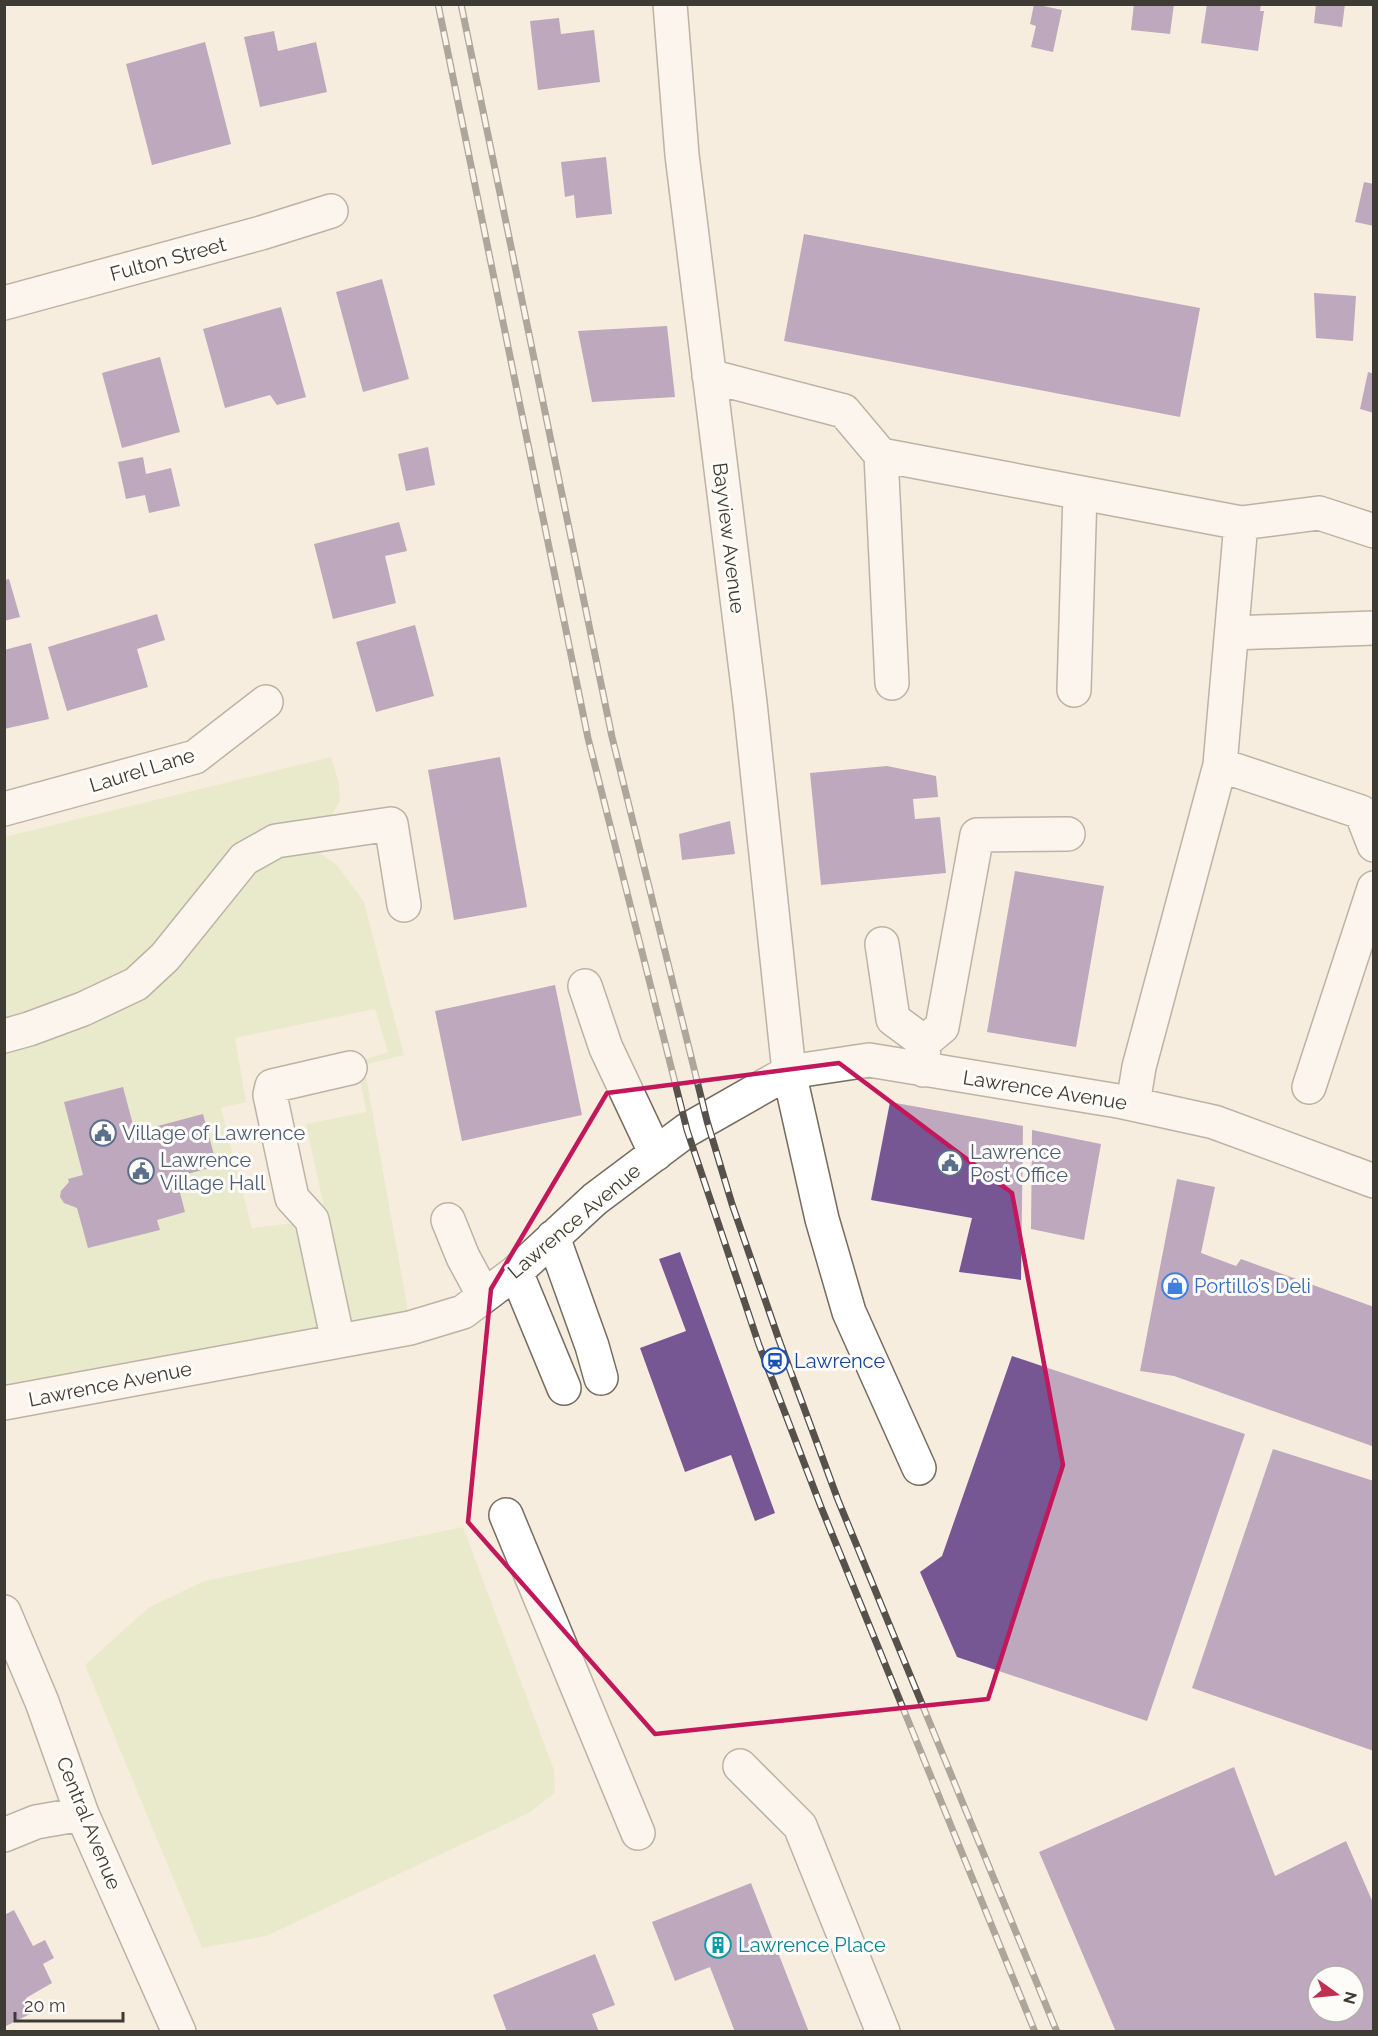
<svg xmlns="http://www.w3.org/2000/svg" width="1378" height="2036" viewBox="0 0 1378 2036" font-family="Raleway,sans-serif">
  <rect width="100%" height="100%" fill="#f7eddf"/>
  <path fill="#d8e6b4" d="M 331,757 L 339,783 L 340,801 L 312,848 L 337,865 L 364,902 L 404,1055 L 364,1065 L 410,1322 L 351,1332 L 306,1124 L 366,1112 L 357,1062 L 388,1052 L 375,1009 L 235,1038 L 246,1102 L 221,1108 L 252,1228 L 294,1223 L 320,1340 L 5,1397 L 4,837 Z
    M 463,1527 L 554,1770 L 555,1793 L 529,1813 L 266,1936 L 202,1948 L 85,1665 L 148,1608 L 204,1581 Z"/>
  <path fill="#775694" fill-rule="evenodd" d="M 1034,4 L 1062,10 L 1053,52 L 1031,47 L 1036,26 L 1030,24 Z
    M 1134,4 L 1174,4 L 1170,34 L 1131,30 Z
    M 1207,4 L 1261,4 L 1260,11 L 1264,11 L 1258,51 L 1201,43 Z
    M 1316,4 L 1345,4 L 1342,27 L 1314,23 Z
    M 559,18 L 561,34 L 594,30 L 600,82 L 538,90 L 530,21 Z
    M 274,31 L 278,51 L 316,42 L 327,92 L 260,107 L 244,37 Z
    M 205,42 L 231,144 L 152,165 L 126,64 Z
    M 606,157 L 612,214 L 576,218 L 574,195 L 565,197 L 561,162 Z
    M 1364,182 L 1374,184 L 1374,226 L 1355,222 Z
    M 804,234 L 1200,308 L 1180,417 L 784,341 Z
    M 382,279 L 409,379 L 363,392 L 336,292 Z
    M 1314,293 L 1356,296 L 1353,341 L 1316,338 Z
    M 281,307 L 306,397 L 277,405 L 270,395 L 225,408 L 203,329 Z
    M 667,326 L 675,397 L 592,402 L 578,331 Z
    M 160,357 L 180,432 L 122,448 L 102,373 Z
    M 1368,372 L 1374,374 L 1374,413 L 1360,409 Z
    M 428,447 L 435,485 L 406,491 L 398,454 Z
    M 143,457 L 146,474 L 171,468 L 180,506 L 149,513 L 145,495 L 126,499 L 118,462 Z
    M 399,522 L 407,551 L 385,556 L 396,603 L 333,619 L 314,544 Z
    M 9,579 L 20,617 L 4,621 L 4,580 Z
    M 157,614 L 165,640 L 137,649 L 148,687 L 67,711 L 48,647 Z
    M 415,625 L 434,696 L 376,712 L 356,642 Z
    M 31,643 L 49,719 L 4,729 L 4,650 Z
    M 500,757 L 527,907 L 454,920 L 428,770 Z
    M 887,766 L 936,776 L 938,797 L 913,799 L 915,819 L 940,817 L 946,873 L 821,885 L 810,773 Z
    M 730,821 L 735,854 L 682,860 L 679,834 Z
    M 1015,871 L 1104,886 L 1076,1047 L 987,1032 Z
    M 555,985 L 582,1115 L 462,1141 L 435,1011 Z
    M 123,1087 L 135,1132 L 203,1114 L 217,1166 L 176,1177 L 185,1212 L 157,1220 L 160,1230 L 88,1248 L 77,1208 L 64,1203 L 60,1197 L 61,1191 L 69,1182 L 68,1179 L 83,1175 L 64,1102 Z
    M 890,1102 L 1023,1126 L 1021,1280 L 959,1272 L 972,1218 L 871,1200 Z
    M 1032,1130 L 1101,1144 L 1084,1240 L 1031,1229 Z
    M 1177,1179 L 1215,1187 L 1201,1253 L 1236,1266 L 1241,1259 L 1374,1307 L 1374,1441 L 1372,1446 L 1174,1376 L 1140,1371 Z
    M 680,1252 L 775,1513 L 755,1521 L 731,1455 L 685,1472 L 640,1348 L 686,1331 L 659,1259 Z
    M 1012,1356 L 1245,1434 L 1147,1721 L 957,1657 L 920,1572 L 942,1556 Z
    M 1273,1449 L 1374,1481 L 1374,1751 L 1192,1688 Z
    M 1234,1767 L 1275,1876 L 1346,1841 L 1374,1905 L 1374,2032 L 1116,2032 L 1039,1852 ZM 1318,1976 L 1354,1976 L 1354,2012 L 1318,2012 Z
    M 751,1883 L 809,2032 L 735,2032 L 710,1967 L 675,1981 L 652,1922 Z
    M 14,1910 L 33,1946 L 45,1940 L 54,1958 L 43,1964 L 52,1983 L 26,1998 L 34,2012 L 4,2027 L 4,1915 Z
    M 595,1954 L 615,2005 L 592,2014 L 599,2032 L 507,2032 L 493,1995 Z"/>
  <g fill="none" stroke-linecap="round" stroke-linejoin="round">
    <g stroke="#756d60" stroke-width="36">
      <path id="minor" d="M 670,4 L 682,155 L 750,703 L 789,1072 L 822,1219 L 849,1312 L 919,1468
        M 4,303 L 261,233 L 331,211
        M 709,376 L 844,411 L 881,455 L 1241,523 L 1319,513 L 1374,531
        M 881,455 L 892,683
        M 1232,633 L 1374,628
        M 1074,690 L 1080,493
        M 1220,765 L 1361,812 L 1374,845
        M 4,809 L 195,757 L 266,702
        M 882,944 L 893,1019 L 924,1042
        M 585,986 L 606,1048 L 656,1154
        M 4,1036 L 29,1029 L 83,1009 L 136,984 L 165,957 L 244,859 L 276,841 L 391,824 L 404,905
        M 923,1070 L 924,1042 L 942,1027 L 977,835 L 1068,834
        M 1309,1087 L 1374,888
        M 1133,1104 L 1139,1067 L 1220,765 L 1241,523
        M 448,1220 L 463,1257 L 484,1296
        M 553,1237 L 592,1346 L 601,1378
        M 516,1272 L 564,1388
        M 338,1341 L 312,1220 L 292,1198 L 270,1095 L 272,1086 L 350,1068
        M 4,1403 L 410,1328 L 463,1312 L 516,1272 L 595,1199 L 687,1130 L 789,1072 L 869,1060 L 1118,1101 L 1214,1122 L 1374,1181
        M 506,1515 L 638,1833
        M 4,1612 L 42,1702 L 82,1814 L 179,2032
        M 740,1766 L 800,1826 L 883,2032
        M 4,1835 L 36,1822 L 82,1814"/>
    </g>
    <use href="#minor" stroke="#fff" stroke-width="33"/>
    <g stroke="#56514a" stroke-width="7">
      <path id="rail" d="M 438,4 L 588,738 L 687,1130 L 759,1345 L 821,1507 L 1035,2032
        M 461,4 L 612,737 L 707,1121 L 732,1204 L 779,1340 L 838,1500 L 1057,2032"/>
    </g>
    <use href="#rail" stroke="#fefcf9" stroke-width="4.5" stroke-dasharray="14" stroke-linecap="butt"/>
  </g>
  <path d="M0 0H1378V2036H0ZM 839,1063 L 1012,1193 L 1063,1465 L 988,1699 L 655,1734 L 468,1522 L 491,1289 L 607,1093 Z" fill="#f7eddf" fill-opacity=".55" fill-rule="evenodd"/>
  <path fill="none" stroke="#c2185b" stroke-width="4.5" stroke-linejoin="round" d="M 839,1063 L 1012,1193 L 1063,1465 L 988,1699 L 655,1734 L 468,1522 L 491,1289 L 607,1093 Z"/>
  <defs>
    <g id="civic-ring" transform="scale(1.35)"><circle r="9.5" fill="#fefcf9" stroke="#5c6f8a" stroke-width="1.5"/><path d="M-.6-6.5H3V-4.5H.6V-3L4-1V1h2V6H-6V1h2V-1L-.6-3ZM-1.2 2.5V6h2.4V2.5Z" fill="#5c6f8a"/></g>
    <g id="shop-ring" transform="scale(1.35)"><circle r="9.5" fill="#fefcf9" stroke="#3f7fe0" stroke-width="1.5"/><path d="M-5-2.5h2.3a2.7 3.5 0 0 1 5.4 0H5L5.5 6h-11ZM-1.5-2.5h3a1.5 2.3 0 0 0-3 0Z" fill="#3f7fe0"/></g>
    <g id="station-ring" transform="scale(1.35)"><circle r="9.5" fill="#fefcf9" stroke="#1a4fb4" stroke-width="1.5"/><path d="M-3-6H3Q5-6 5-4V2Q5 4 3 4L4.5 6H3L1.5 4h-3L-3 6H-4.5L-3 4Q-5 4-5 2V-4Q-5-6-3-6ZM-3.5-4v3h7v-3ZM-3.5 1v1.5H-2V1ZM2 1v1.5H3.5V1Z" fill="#1a4fb4"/></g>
    <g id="building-ring" transform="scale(1.35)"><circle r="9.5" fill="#fefcf9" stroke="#0f9aa8" stroke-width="1.5"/><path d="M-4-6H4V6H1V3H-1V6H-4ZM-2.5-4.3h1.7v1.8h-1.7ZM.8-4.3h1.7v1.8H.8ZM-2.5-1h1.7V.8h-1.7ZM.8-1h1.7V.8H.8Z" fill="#0f9aa8"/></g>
  </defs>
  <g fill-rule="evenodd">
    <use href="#civic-ring" x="103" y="1133"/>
    <use href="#civic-ring" x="950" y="1163"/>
    <use href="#civic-ring" x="141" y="1171"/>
    <use href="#shop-ring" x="1175" y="1286"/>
    <use href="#station-ring" x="775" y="1361"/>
    <use href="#building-ring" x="718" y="1945"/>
  </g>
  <g text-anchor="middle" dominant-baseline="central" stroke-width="6" stroke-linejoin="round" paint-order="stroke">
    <g font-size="20" fill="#3e3a34" stroke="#fefcf9">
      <text transform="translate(168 259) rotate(-15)">Fulton Street</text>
      <text transform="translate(729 538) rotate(83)">Bayview Avenue</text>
      <text transform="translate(142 770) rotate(-17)">Laurel Lane</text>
      <text transform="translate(1045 1090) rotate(9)">Lawrence Avenue</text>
      <text transform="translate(574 1221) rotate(-40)">Lawrence Avenue</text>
      <text transform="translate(110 1384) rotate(-11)">Lawrence Avenue</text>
      <text transform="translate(89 1823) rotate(68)">Central Avenue</text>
    </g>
    <g font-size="20" fill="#4e5e75" stroke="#fefcf9" text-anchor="start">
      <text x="122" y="1133">Village of Lawrence</text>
      <text x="970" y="1152">Lawrence<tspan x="970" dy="23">Post Office</tspan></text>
      <text x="160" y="1160">Lawrence<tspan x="160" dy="23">Village Hall</tspan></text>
    </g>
    <g font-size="20" fill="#366cbe" stroke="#fefcf9" text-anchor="start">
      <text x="1194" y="1286">Portillo’s Deli</text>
    </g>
    <g font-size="20" fill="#164399" stroke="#fefcf9" text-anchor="start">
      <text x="794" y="1361">Lawrence</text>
    </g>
    <g font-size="20" fill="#0d838f" stroke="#fefcf9" text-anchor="start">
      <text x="738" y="1945">Lawrence Place</text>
    </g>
  </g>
  <rect width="1378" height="2036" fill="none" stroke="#3e3a34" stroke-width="12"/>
  <g transform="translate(1336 1994) rotate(105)"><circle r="28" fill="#fefcf9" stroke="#b1aeaa" stroke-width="1.5"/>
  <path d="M0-4.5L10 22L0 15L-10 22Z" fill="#bf2f52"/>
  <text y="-9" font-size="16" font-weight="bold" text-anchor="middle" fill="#3e3a34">N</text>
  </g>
  <path d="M15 2012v9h108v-9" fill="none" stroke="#3e3a34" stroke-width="3"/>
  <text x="24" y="2012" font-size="18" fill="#3e3a34" stroke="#fefcf9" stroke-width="4.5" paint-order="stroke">20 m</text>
</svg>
